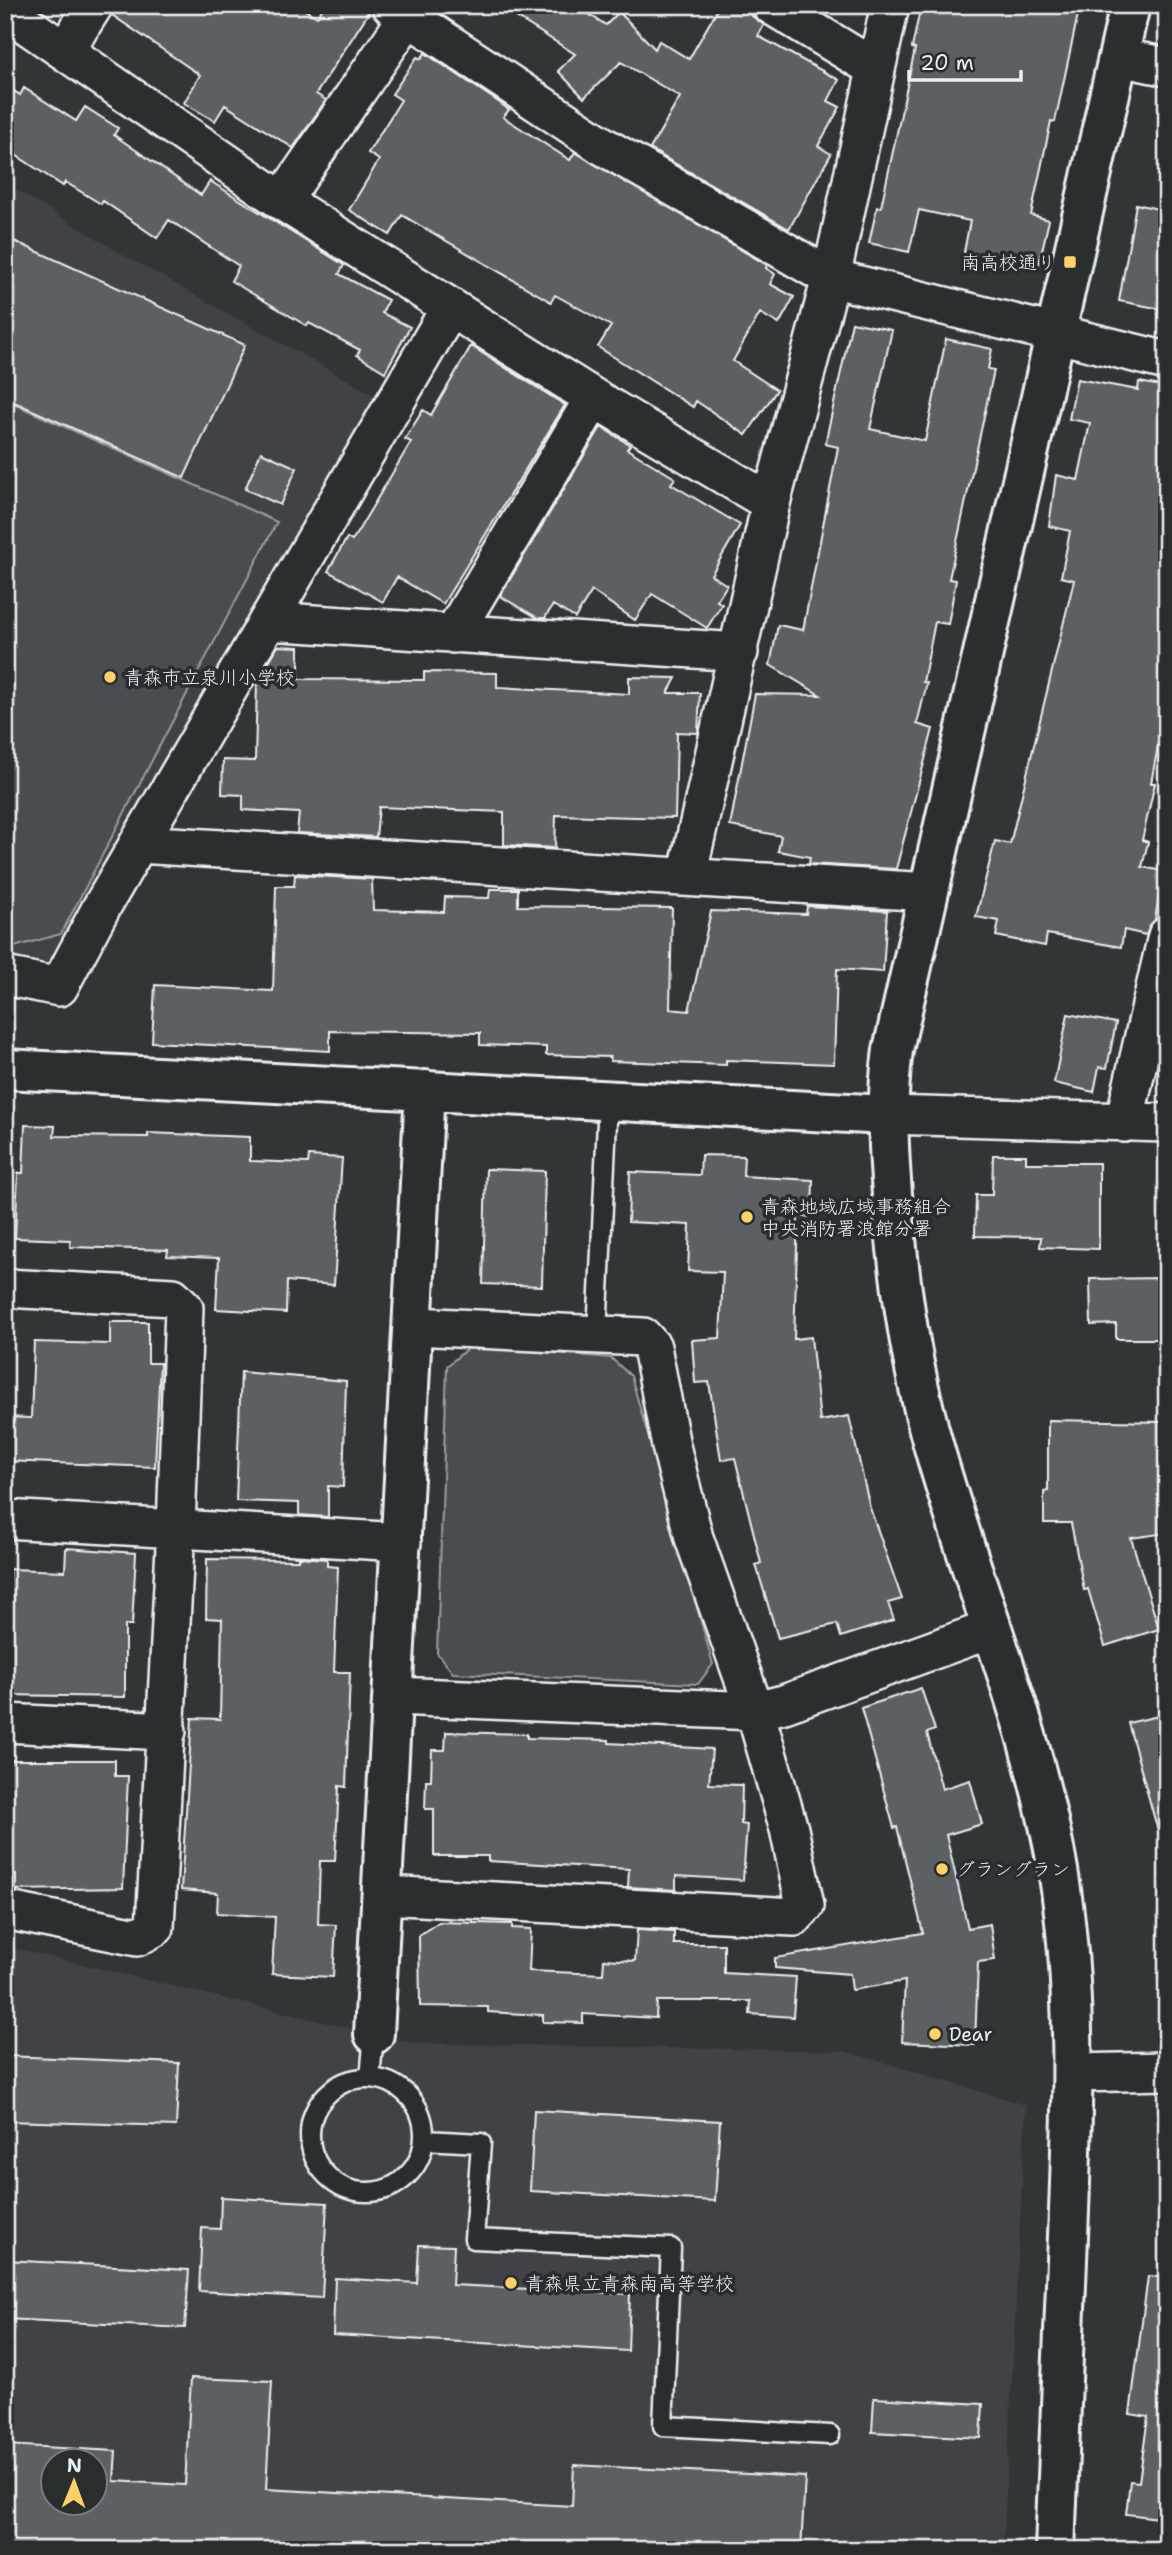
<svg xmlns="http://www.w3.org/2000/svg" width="1172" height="2555" viewBox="0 0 1172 2555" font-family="'Shantell Sans','Klee One',sans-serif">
  <rect width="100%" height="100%" fill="#323536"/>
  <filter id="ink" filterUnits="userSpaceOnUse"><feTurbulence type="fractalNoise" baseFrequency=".0143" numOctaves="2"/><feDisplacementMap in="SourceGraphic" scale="14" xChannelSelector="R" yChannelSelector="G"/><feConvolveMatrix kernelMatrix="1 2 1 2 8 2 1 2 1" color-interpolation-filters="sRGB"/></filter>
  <g filter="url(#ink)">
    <path fill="#3f4244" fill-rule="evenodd" d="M 5,183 L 122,254 L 376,396 L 52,963 L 5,957 Z
      M 5,1946 L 412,2043 L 845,2051 L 1026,2105 L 1003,2550 L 5,2550 ZM 52,2460 L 94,2460 L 94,2502 L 52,2502 Z"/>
    <path fill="#494d4f" stroke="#989fa4" stroke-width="2" d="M 5,400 L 277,522 L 61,934 L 7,949 Z
      M 470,1346 L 611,1358 L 631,1376 L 713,1664 L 698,1684 L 453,1673 L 437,1653 L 447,1366 Z"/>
    <path fill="#5c6063" stroke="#e8f1f8" stroke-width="2" fill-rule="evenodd" d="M 115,5 L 296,5 L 317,17 L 325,5 L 370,5 L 371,9 L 316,94 L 326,100 L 293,148 L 225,105 L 215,121 L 184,103 L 200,75 L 112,15 Z
      M 497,5 L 574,5 L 606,25 L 619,12 L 655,49 L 659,41 L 689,59 L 720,5 L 737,5 L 764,25 L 758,36 L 839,80 L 828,101 L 840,107 L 818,146 L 831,154 L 789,229 L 650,149 L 680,97 L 621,62 L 584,98 L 558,71 L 575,54 Z
      M 921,5 L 1080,5 L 1055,122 L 1051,121 L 1031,215 L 1049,220 L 1038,268 L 964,252 L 970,221 L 919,210 L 909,252 L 869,243 L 877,207 L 881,207 L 915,49 L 912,48 Z
      M 425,53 L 500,103 L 509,110 L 503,117 L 570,160 L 575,152 L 767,265 L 766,268 L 775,274 L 770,284 L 794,297 L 779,324 L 760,313 L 733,361 L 777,390 L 746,435 L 696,401 L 693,407 L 598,347 L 611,326 L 555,295 L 551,302 L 402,215 L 390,235 L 349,210 L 379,160 L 368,153 L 401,100 L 392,94 L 417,57 L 421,59 Z
      M 5,85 L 20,95 L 24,88 L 76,121 L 85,107 L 118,128 L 114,135 L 201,195 L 210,181 L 344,265 L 339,274 L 388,300 L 382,313 L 410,327 L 385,372 L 357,355 L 360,350 L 309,323 L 307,326 L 231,281 L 239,266 L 169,220 L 157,238 L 103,201 L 101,204 L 65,182 L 63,186 L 5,148 Z
      M 1136,204 L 1167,211 L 1167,310 L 1119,301 Z
      M 14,241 L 245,345 L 184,478 L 5,398 L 5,261 Z
      M 852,322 L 892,330 L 870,429 L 925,441 L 946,339 L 992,349 L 988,369 L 994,370 L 949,579 L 956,580 L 948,624 L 935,622 L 923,682 L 927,683 L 917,724 L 933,729 L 896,869 L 809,864 L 810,857 L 778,851 L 781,836 L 730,826 L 755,694 L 820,695 L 770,665 L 778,625 L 803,630 L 838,447 L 825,444 Z
      M 471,346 L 565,405 L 443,604 L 397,577 L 383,602 L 328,571 L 347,538 L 352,541 L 411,442 L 405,439 L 423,410 L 431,415 Z
      M 1077,379 L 1138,390 L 1139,382 L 1167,387 L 1167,699 L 1151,783 L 1155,783 L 1142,840 L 1148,842 L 1142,867 L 1163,871 L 1155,920 L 1146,935 L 1124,930 L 1121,947 L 1047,934 L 1045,946 L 996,936 L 999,921 L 976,917 L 995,841 L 1010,844 L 1074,580 L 1061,577 L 1070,531 L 1049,526 L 1056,475 L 1078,480 L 1090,423 L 1069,419 Z
      M 601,427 L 630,445 L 627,449 L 675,478 L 671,484 L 740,525 L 711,575 L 727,585 L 717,601 L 722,604 L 707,628 L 652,594 L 635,620 L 592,591 L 575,618 L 553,605 L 545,618 L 538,618 L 500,596 Z
      M 261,452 L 297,468 L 280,505 L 245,489 Z
      M 278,646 L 299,647 L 299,679 L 424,680 L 424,672 L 497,673 L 497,687 L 629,694 L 629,677 L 676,678 L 668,693 L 700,693 L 698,733 L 677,732 L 675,818 L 556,815 L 555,848 L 504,845 L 504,812 L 379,807 L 376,837 L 297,833 L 299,813 L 243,810 L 243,795 L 222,794 L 223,760 L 255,761 L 257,682 Z
      M 295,875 L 372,879 L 373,910 L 444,912 L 445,897 L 489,898 L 490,889 L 518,889 L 518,906 L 672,908 L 670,1009 L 689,1011 L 711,911 L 806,914 L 807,906 L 887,911 L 883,972 L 837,969 L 834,1064 L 726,1060 L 726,1065 L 610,1061 L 610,1057 L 546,1055 L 546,1047 L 480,1045 L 480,1033 L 330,1031 L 330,1051 L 152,1042 L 155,985 L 273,991 L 276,886 L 294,886 Z
      M 1068,1014 L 1116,1023 L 1107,1068 L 1099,1067 L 1094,1092 L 1054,1083 Z
      M 25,1125 L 55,1126 L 54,1136 L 148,1137 L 148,1133 L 250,1137 L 250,1161 L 308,1163 L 309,1156 L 342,1158 L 334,1285 L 287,1281 L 286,1313 L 216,1309 L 219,1258 L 167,1256 L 168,1250 L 70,1247 L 70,1240 L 15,1238 L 18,1173 L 23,1173 Z
      M 701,1155 L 744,1156 L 743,1176 L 813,1180 L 812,1217 L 798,1216 L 794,1339 L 811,1337 L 820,1421 L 849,1416 L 870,1508 L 902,1599 L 888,1603 L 894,1620 L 841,1637 L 837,1624 L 778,1638 L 756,1565 L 761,1563 L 735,1458 L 721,1460 L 709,1382 L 695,1383 L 692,1340 L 720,1338 L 723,1272 L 688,1271 L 690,1225 L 628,1222 L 630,1172 L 700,1175 Z
      M 993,1155 L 1026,1155 L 1026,1163 L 1099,1163 L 1099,1249 L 1040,1247 L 1041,1237 L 975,1236 L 976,1195 L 992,1195 Z
      M 486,1169 L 545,1171 L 542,1286 L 483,1284 Z
      M 1167,1278 L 1167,1339 L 1116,1339 L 1116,1324 L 1091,1325 L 1090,1279 Z
      M 110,1322 L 148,1322 L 148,1363 L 160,1363 L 155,1467 L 5,1461 L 5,1417 L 31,1418 L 34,1342 L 110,1344 Z
      M 241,1372 L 346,1381 L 343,1487 L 328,1486 L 328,1517 L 299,1515 L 299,1503 L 236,1501 Z
      M 1048,1420 L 1167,1422 L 1167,1533 L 1131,1538 L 1159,1629 L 1105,1646 L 1088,1589 L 1084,1590 L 1071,1523 L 1044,1523 L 1044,1492 L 1048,1491 Z
      M 66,1548 L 136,1553 L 132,1625 L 125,1625 L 125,1697 L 5,1695 L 9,1569 L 65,1571 Z
      M 298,1557 L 327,1559 L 327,1566 L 338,1567 L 334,1672 L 350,1672 L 346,1787 L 339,1786 L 335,1861 L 320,1861 L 318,1924 L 336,1925 L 333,1977 L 272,1974 L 275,1917 L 217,1913 L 218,1893 L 181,1890 L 192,1718 L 220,1719 L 222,1619 L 206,1618 L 207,1559 L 298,1560 Z
      M 921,1688 L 935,1730 L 927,1733 L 942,1789 L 970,1780 L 982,1824 L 946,1835 L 968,1928 L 990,1924 L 995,1960 L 978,1962 L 975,2045 L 902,2042 L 905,1981 L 852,1990 L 850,1974 L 775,1968 L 775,1958 L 923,1933 L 897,1827 L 894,1828 L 861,1708 Z
      M 1167,1714 L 1167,1830 L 1158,1831 L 1128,1723 Z
      M 446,1732 L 527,1734 L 527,1738 L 609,1740 L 609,1743 L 712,1749 L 709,1784 L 742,1785 L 741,1824 L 747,1825 L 743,1880 L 676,1876 L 676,1890 L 628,1887 L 629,1869 L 488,1861 L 488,1856 L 434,1856 L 434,1809 L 425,1809 L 426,1780 L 431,1780 L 432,1750 L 445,1750 Z
      M 5,1760 L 115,1760 L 115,1776 L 128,1776 L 123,1888 L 16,1890 L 16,1874 L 7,1874 Z
      M 439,1922 L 512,1924 L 512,1928 L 531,1929 L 529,1971 L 603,1974 L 604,1959 L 635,1961 L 637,1930 L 674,1932 L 674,1944 L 724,1944 L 724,1973 L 796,1977 L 793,2017 L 750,2014 L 751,2001 L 657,2001 L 656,2018 L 583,2014 L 583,2023 L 543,2022 L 543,2015 L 488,2012 L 488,2007 L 420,2006 L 419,1935 Z
      M 5,2056 L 179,2063 L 176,2126 L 5,2121 Z
      M 534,2110 L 720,2121 L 715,2201 L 530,2191 Z
      M 221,2197 L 327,2203 L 322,2298 L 199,2291 L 202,2228 L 220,2229 Z
      M 419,2245 L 454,2246 L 452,2285 L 630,2294 L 628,2351 L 333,2335 L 335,2278 L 417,2283 Z
      M 5,2260 L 189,2270 L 185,2328 L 5,2319 Z
      M 1148,2276 L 1167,2278 L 1167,2519 L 1126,2514 L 1130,2481 L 1139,2482 L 1148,2417 L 1130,2414 Z
      M 191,2378 L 272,2381 L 266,2489 L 572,2506 L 574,2465 L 805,2477 L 801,2550 L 237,2550 L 111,2543 L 110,2550 L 5,2550 L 5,2445 L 116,2451 L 114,2481 L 185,2485 ZM 52,2460 L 94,2460 L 94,2502 L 52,2502 Z
      M 874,2398 L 983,2404 L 981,2438 L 872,2432 Z"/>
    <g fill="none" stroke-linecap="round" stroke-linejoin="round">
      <g stroke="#e8f1f8" stroke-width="23">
        <path id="service" d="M 597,1335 L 608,1100
          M 370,2078 L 374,2034
          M310 2135a57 57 0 1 1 114 0a57 57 0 1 1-114 0Z
          M 424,2140 L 481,2143 L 474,2239 L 671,2248 L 663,2426 L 830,2435"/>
      </g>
      <g stroke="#e8f1f8" stroke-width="42">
        <path id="minor" d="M 391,5 L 603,146 L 831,278 L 1167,361
          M 771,5 L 876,69
          M 5,10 L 282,201 L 594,398 L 771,503
          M 66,49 L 94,5
          M 1119,57 L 1167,67
          M 282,201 L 416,5
          M 268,621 L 739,652
          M 453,634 L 594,398
          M 138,844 L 929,892
          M 687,876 L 771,503 L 831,278 L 890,5
          M 5,976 L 59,987 L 101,908 L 450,308
          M 887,1115 L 1167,1123
          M 1124,1123 L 1167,936
          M 5,1288 L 173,1297 L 184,1308 L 176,1528 L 155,1927 L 137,1937 L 5,1910
          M 5,1519 L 402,1542
          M 394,1696 L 755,1711 L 784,1704 L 991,1629
          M 5,1723 L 167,1731
          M 383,1895 L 794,1917 L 805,1905 L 789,1829 L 755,1711 L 694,1538 L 671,1446 L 652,1347 L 643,1337 L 414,1326
          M 1074,2073 L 1167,2071"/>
      </g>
      <g stroke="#e8f1f8" stroke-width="44">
        <path id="tertiary" d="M 5,1069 L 887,1115
          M 374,2034 L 425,1090
          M 1055,2550 C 1059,2445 1064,2341 1068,2236 C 1073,2114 1078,1991 1058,1870 C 1033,1726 975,1591 935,1451 C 913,1376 901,1296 894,1218 C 889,1161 885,1107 893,1050 L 1130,5"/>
      </g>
      <use href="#service" stroke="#2a2d2e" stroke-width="18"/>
      <use href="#minor" stroke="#2a2d2e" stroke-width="37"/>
      <use href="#tertiary" stroke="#2a2d2e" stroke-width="38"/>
    </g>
  </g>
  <g fill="#ffd166" stroke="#2a2d2e" stroke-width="2.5">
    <rect x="1063" y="255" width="14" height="14" rx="3.5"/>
    <circle cx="110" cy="677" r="7"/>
    <circle cx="747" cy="1217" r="7"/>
    <circle cx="942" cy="1869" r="7"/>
    <circle cx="935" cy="2034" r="7"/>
    <circle cx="511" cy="2283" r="7"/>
  </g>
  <g text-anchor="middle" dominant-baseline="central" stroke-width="7" stroke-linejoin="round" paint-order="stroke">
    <g font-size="19" fill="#e8f1f8" stroke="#2a2d2e" text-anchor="start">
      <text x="1056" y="262" text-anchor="end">南高校通り</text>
      <text x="124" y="677">青森市立泉川小学校</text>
      <text x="761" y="1206">青森地域広域事務組合<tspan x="761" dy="22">中央消防署浪館分署</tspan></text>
      <text x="956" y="1869">グラングラン</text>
      <text x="949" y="2034">Dear</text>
      <text x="525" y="2283">青森県立青森南高等学校</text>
    </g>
  </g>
  <rect width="1172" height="2555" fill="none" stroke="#2a2d2e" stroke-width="28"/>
  <rect x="14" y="14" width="1144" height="2527" fill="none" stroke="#e8f1f8" stroke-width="2.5" filter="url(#ink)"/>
  <g transform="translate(74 2482) rotate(1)"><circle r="33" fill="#2a2d2e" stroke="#767b7f" stroke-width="2"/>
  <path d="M0-5L12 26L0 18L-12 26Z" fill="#ffd166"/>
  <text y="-10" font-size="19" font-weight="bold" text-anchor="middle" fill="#e8f1f8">N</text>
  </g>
  <path d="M909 70v10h112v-10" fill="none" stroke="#e8f1f8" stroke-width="3.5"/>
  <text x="920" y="70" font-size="21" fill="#e8f1f8" stroke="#2a2d2e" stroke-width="5" paint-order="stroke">20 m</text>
</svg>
